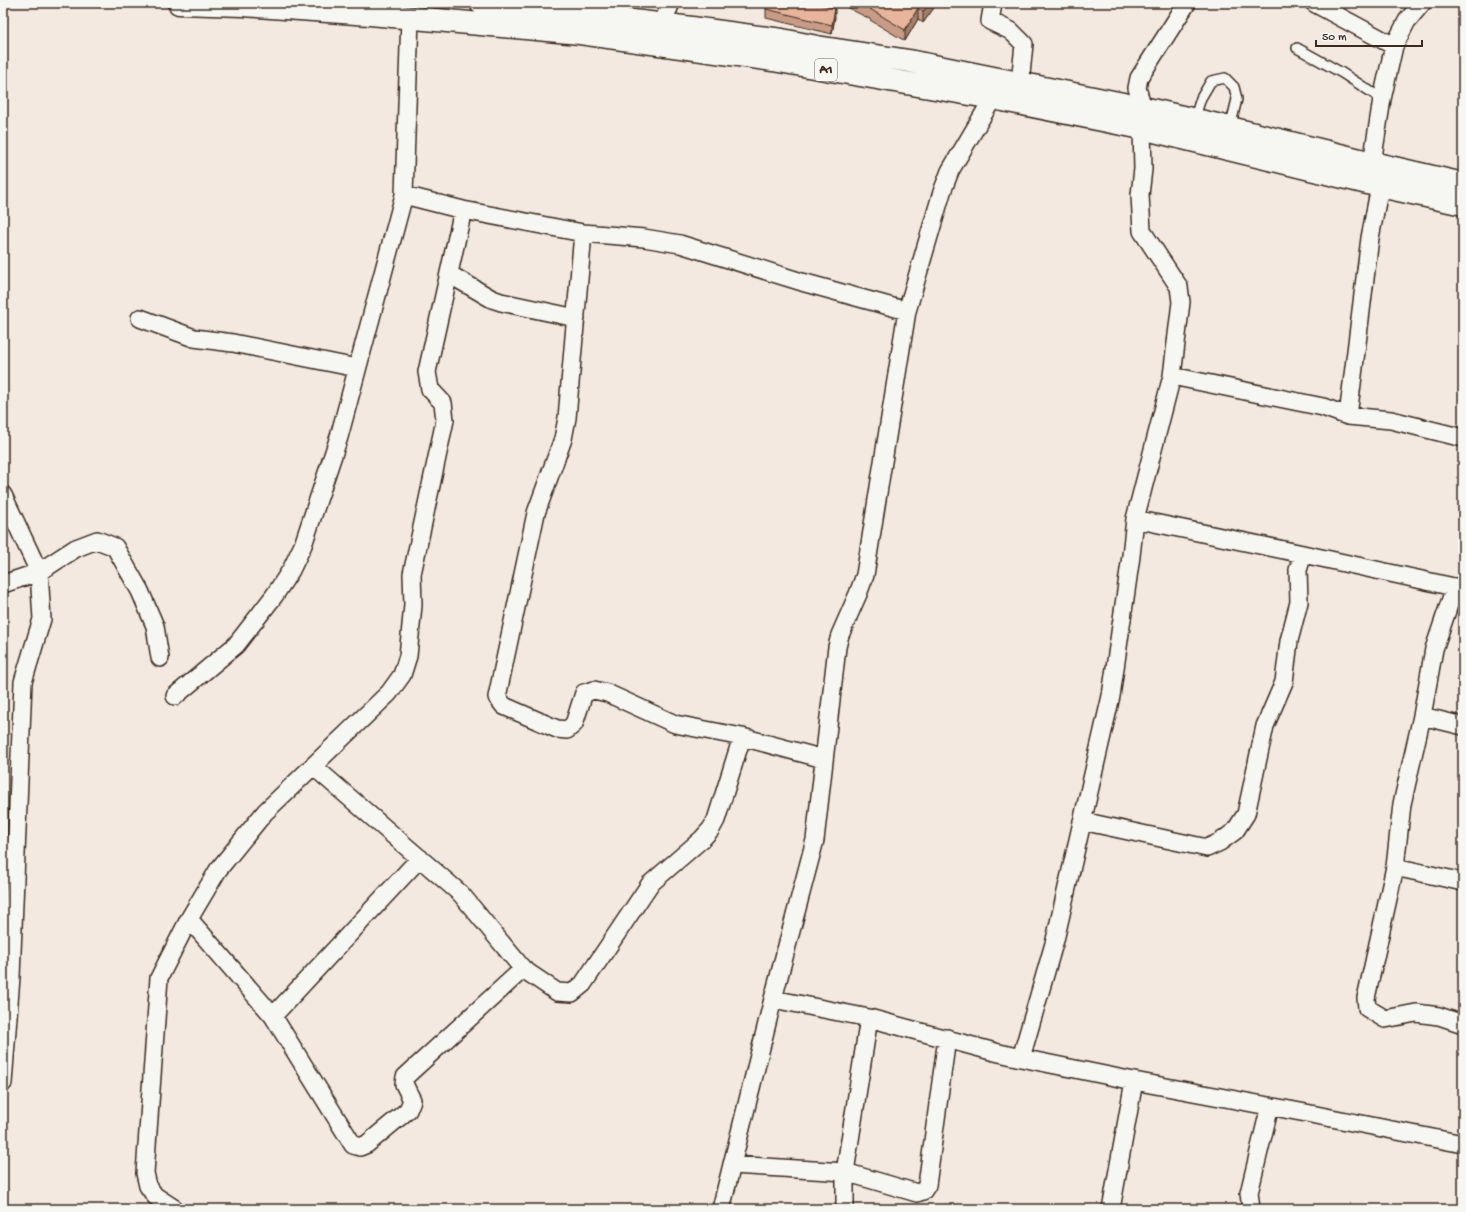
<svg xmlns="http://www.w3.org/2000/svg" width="1466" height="1212" viewBox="0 0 1466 1212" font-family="'Gochi Hand',sans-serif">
  <rect width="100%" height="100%" fill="#f3e9e1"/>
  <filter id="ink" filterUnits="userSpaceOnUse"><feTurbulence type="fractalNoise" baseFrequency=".025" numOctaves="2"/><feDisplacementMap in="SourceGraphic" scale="8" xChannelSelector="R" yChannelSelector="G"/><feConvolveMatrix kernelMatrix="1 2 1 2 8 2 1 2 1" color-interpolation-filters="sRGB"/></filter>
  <g filter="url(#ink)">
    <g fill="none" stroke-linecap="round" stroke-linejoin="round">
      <g stroke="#3b2a1e" stroke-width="12">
        <path id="service" d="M 1297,48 L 1342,73 L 1382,99
          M 1194,120 L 1201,98 L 1211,81 L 1225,78 L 1234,87 L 1237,99 L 1230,128"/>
      </g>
      <g stroke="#3b2a1e" stroke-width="20">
        <path id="minor" d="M 993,3 L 990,21 L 1011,31 L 1024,44 L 1020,84
          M 1314,3 L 1394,46
          M 662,24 L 671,3
          M 1143,108 L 1137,88 L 1139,78 L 1187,3
          M 1372,163 L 1382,99 L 1394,46 L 1407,21 L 1422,3
          M 404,195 L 463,210 L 583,233 L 644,238 L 680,244 L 802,282 L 907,311
          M 583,233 L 567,418 L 563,439 L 536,513 L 497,697 L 504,706 L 557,729 L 567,730 L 574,724 L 584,693 L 594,690 L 607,693 L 675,724 L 742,737 L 824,759
          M 449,274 L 492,299 L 501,302 L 576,318
          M 140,318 L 194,338 L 233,343 L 357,368
          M 1172,376 L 1323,407 L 1348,416 L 1391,420 L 1463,438
          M 1348,416 L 1370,238 L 1380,186
          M 3,495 L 39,572 L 42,619 L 23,682 L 11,977 L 3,1083
          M 1135,519 L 1303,554 L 1463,589
          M 3,584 L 39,572 L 76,548 L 97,540 L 115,547 L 140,591 L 155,626 L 160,658
          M 1455,587 L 1434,649 L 1422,716 L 1402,804 L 1395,867 L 1366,998 L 1367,1008 L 1385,1019 L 1416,1013 L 1439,1016 L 1463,1024
          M 175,696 L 236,645 L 274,596 L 291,570 L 303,545 L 339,437 L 404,195 L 410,17
          M 1422,716 L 1463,726
          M 313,766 L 461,894 L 523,969 L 557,992 L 572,993 L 583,984 L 650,884 L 702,839 L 711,829 L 716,820 L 742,737
          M 1082,821 L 1207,848 L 1220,842 L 1235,831 L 1246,814 L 1265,726 L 1284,682 L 1289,641 L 1299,602 L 1298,570 L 1303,554
          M 1395,867 L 1463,882
          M 189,919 L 273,1016 L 353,1145 L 360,1147 L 367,1144 L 408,1110 L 412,1100 L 404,1084 L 405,1077 L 523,969
          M 773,999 L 869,1018 L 995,1052 L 1021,1058 L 1134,1081 L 1306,1113 L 1463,1144
          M 273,1016 L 420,858
          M 1021,1058 L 1055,940 L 1111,696 L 1131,556 L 1135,519 L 1172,376 L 1181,302 L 1179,287 L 1142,231 L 1140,195 L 1143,169 L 1142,128
          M 732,1165 L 845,1172 L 917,1193 L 923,1191 L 927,1185 L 947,1038
          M 175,1209 L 155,1196 L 148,1186 L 145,1173 L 159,978 L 189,919 L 218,870 L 265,812 L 389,693 L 402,675 L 408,656 L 413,605 L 412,574 L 445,420 L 443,403 L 430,389 L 427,372 L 463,210
          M 721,1209 L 773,999 L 815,840 L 837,647 L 840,635 L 858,594 L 865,575 L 907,311 L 942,192 L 950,171 L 993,98
          M 845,1209 L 845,1172 L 869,1018
          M 1111,1209 L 1134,1081
          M 1251,1209 L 1249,1193 L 1270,1106"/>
      </g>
      <g stroke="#3b2a1e" stroke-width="25">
        <path id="trunk" d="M 179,3 L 243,5 L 370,14 L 580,33 L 773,60 L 993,98 L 1142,128 L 1380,186 L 1463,204
          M 481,3 L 692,28 L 782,40 L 817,47 L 909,61 L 1143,108 L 1230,128 L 1372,163 L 1463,184"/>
      </g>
      <use href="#service" stroke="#f6f6f2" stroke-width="9"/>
      <use href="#minor" stroke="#f6f6f2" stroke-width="17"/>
      <use href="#trunk" stroke="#f6f6f2" stroke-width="22"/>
    </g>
    <path fill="#c89b86" stroke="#3b2a1e" d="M 844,3 L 936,3 L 936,5 L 923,23 L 918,19 L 905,41 L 870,20 L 870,19 L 844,6 Z
      M 766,9 L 835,17 L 832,34 L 766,18 Z"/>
    <path fill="#a27e6d" stroke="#3b2a1e" d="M 929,3 L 936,3 L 936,5 L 923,23 L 923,12 Z
      M 835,8 L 835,17 L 832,34 L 832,25 Z
      M 918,8 L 918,19 L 905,41 L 905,30 Z"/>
    <path fill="#e8b49c" stroke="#3b2a1e" d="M 768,3 L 813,3 L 835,8 L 832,25 L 766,9 Z
      M 861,3 L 929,3 L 923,12 L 918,8 L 905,30 L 870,9 L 871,8 Z"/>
  </g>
  <g text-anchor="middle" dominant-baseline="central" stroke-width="4" stroke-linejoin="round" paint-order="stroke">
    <rect fill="#f6f6f2" stroke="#73675e" stroke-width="1" x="815" y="59" width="22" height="22" rx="3"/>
    <g font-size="13" font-weight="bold" fill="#3b2a1e">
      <text x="826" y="70">A1</text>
    </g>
  </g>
  <rect width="1466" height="1212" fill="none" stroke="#f6f6f2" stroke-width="16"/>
  <rect x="8" y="8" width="1450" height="1196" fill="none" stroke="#3b2a1e" stroke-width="1.5" filter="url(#ink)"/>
  <path d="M1316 40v6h106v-6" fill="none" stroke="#3b2a1e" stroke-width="2"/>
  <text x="1322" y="40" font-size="12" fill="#3b2a1e" stroke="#f6f6f2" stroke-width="3" paint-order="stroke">50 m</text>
</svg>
